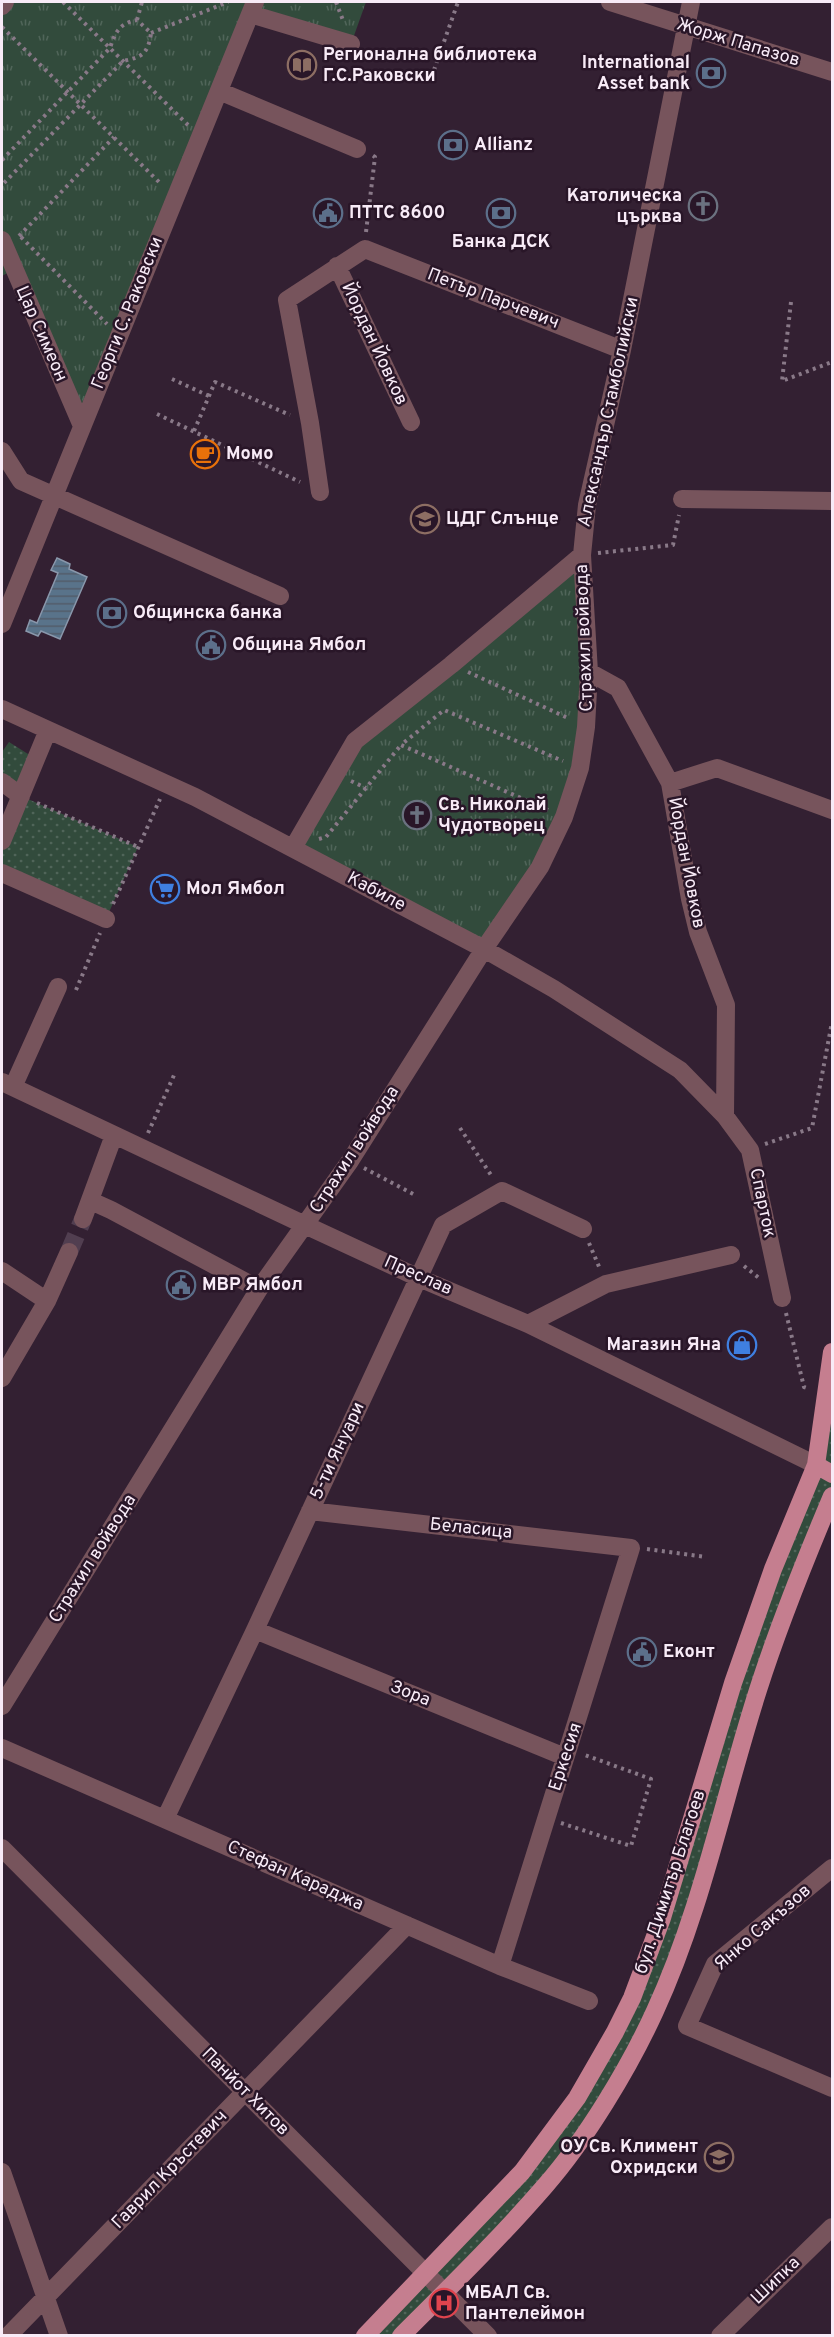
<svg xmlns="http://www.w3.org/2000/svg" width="834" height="2337" viewBox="0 0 834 2337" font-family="Overpass,sans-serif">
  <defs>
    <pattern id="grass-dots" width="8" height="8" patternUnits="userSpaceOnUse" patternTransform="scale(1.5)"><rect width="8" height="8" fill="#324b3c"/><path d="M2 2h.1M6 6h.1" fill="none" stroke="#506559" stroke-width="1.8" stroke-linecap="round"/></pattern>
    <pattern id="park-tufts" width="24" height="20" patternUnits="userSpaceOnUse" patternTransform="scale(1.5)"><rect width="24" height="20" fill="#324b3c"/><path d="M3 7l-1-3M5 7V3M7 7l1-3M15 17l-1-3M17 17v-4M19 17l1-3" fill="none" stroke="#506559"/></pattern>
    <pattern id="water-rules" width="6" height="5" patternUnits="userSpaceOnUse" patternTransform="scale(1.5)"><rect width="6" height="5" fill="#59738a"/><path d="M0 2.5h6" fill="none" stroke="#525c6a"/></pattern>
  </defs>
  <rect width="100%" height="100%" fill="#332032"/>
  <path fill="url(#grass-dots)" d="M 9,742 L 36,759 L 21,796 L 138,847 L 106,919 L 2,873 L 2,841 L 20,796 L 2,782 L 2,752 Z
    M 832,1352 L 832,1496 L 797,1579 L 688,1928 L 596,2117 L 401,2335 L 365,2336 L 522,2172 L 615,2032 L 816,1465 Z"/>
  <path fill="url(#park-tufts)" d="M 5,2 L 366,2 L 351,44 L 251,14 L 82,426 L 13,270 L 2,276 L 2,6 Z
    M 582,555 L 589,672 L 564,817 L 484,949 L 293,848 L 355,741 Z"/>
  <path fill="url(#water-rules)" stroke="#8997ab" stroke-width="1.5" d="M 57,558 L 70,564 L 69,569 L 87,577 L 60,639 L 41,631 L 38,636 L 26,631 L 30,620 L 37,623 L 58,573 L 51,570 Z"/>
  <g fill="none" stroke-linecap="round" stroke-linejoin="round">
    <path stroke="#513e50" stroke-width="18" stroke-dasharray="18 9" stroke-linecap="butt" d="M 69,1252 L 83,1219"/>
    <path stroke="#897988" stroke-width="4" stroke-dasharray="3 4.5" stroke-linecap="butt" d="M 63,2 L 188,125
      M 336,2 L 344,23
      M 137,20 L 142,2
      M 2,27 L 161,184
      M 151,33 L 228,2
      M 434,70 L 458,2
      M 2,160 L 110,48 C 115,32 120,23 137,20 L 151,33 C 148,54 142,57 123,61 L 2,185
      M 366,232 L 375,157 L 372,155
      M 19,236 L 114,137
      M 21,237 L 107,324
      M 791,302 L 782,381 L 832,362
      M 172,379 L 209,396
      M 157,414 L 300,482
      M 194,431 L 215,382 L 290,415
      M 598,553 L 673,545 L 679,515
      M 468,672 L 570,719
      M 351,781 L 366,788
      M 37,803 L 138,847
      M 548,810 L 401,745 L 444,710 L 563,761
      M 319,839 L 326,837 L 401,745
      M 113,904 L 160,799
      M 76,990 L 100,933
      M 460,1128 L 493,1178
      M 148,1133 L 175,1073
      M 765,1144 L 812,1128 L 832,1022
      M 364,1168 L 415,1195
      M 589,1243 L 600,1269
      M 744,1266 L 759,1278
      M 786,1313 L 804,1387 L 810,1389
      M 647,1549 L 706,1557
      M 561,1823 L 631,1846 L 651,1779 L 585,1755"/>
    <path stroke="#77545c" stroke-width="18" d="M 610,2 L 832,72
      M 2,6 L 5,2
      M 250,14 L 351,44
      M 219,91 L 357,149
      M 2,240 L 82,426
      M 337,266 L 411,422
      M 2,451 L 21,481 L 280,596
      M 320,492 L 310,423 L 287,300 L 365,249 L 622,350
      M 682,499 L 832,501
      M 2,624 L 255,2
      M 589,672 L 618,688 L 670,783 L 690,899 L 698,932 L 726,1005 L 725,1116
      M 2,709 L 195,797 L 484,949 L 554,989 L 680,1070 L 725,1116 L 750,1150 L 782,1298
      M 2,782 L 21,796
      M 670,783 L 717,768 L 832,810
      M 2,841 L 48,730
      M 293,848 L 355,741 L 451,665 L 582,555
      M 2,873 L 106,919
      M 2,1082 L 305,1225 L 419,1278 L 528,1324 L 816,1465
      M 13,1087 L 58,987
      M 91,1201 L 111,1210 L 259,1289
      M 83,1219 L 114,1135
      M 2,1271 L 47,1301
      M 528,1324 L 606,1284 L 731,1255
      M 2,1378 L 47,1301 L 69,1252
      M 310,1511 L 631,1548 L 500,1966
      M 255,1630 L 565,1757
      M 2,1706 L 259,1289 L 350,1161 L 484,949 L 540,867 L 564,817 L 580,768 L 586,727 L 589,672 L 582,555 L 587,505 L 622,350 L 691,2
      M 2,1748 L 500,1966 L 589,2001
      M 165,1819 L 255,1630 L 443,1225 L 502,1191 L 583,1229
      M 2,1848 L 488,2336
      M 832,1868 L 715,1964 L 687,2026 L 832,2088
      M 2,2172 L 59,2336
      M 8,2336 L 407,1925
      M 720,2336 L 832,2227"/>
    <path stroke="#c57e8f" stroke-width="18" d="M 816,1465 L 832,1474
      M 365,2336 L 522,2172 L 577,2098 L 615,2032 L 632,1998 L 662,1918 L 733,1683 L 773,1569 L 816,1465 L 832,1352
      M 401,2336 C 450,2287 500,2238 545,2186 C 586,2139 629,2068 655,2011 C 702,1909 724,1796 758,1690 C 779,1624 805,1560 832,1496"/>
  </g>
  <defs>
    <g id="library-ring" transform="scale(1.5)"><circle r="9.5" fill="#291628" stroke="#8d6e63" stroke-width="1.5"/><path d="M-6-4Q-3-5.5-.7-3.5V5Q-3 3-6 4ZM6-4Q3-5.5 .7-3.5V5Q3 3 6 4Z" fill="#8d6e63"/></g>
    <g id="bank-ring" transform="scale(1.5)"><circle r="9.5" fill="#291628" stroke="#5c6f8a" stroke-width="1.5"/><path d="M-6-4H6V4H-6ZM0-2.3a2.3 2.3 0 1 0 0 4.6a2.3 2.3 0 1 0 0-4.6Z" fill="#5c6f8a"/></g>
    <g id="church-ring" transform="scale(1.5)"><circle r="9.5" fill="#291628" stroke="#6b7280" stroke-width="1.5"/><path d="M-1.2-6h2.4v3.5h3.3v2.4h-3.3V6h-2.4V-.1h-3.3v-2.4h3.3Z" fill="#6b7280"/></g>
    <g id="civic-ring" transform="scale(1.5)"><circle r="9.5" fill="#291628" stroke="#5c6f8a" stroke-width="1.5"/><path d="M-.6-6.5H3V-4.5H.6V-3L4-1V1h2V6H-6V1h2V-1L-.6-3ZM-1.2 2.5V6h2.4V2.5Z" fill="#5c6f8a"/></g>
    <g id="cafe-ring" transform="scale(1.5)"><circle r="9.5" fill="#291628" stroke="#e8710a" stroke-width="1.5"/><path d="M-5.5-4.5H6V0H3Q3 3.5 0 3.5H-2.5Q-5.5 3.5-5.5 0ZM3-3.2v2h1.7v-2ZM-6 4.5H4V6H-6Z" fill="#e8710a"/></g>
    <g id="school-ring" transform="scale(1.5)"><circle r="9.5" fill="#291628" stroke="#8d6e63" stroke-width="1.5"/><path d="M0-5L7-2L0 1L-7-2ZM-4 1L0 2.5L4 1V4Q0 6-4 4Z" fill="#8d6e63"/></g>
    <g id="supermarket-ring" transform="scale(1.5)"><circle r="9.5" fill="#291628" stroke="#3f7fe0" stroke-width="1.5"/><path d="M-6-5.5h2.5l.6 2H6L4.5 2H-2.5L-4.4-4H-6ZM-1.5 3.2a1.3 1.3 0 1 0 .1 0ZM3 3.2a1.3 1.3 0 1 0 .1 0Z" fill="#3f7fe0"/></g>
    <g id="shop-ring" transform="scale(1.5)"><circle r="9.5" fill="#291628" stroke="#3f7fe0" stroke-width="1.5"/><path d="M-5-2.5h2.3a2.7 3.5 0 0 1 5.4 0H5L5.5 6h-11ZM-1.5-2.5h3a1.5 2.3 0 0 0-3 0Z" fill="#3f7fe0"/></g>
    <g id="hospital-ring" transform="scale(1.5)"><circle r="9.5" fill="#291628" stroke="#e0444e" stroke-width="1.5"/><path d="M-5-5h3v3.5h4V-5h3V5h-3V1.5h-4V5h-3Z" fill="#e0444e"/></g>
  </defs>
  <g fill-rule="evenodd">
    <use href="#library-ring" x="302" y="65"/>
    <use href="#bank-ring" x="711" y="73"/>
    <use href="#bank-ring" x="453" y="145"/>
    <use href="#church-ring" x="703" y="206"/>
    <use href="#civic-ring" x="328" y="213"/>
    <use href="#bank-ring" x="501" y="213"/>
    <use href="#cafe-ring" x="205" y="454"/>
    <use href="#school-ring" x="425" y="519"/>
    <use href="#bank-ring" x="112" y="613"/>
    <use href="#civic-ring" x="211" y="645"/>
    <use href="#church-ring" x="417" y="815"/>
    <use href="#supermarket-ring" x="165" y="889"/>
    <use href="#civic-ring" x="181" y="1285"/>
    <use href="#shop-ring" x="742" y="1345"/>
    <use href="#civic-ring" x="642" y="1652"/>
    <use href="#school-ring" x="719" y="2157"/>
    <use href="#hospital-ring" x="444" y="2303"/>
  </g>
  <g text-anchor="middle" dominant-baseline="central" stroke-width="5" stroke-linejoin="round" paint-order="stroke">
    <g font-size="18" fill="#f8ebf7" stroke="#291628">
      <text transform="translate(738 43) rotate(17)">Жорж Папазов</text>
      <text transform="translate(493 299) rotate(21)">Петър Парчевич</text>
      <text transform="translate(128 313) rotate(-68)">Георги С. Раковски</text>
      <text transform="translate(41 334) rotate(66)">Цар Симеон</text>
      <text transform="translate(374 344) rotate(65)">Йордан Йовков</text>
      <text transform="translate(609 412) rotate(-78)">Александър Стамболийски</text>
      <text transform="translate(585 638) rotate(-92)">Страхил войвода</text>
      <text transform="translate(686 863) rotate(79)">Йордан Йовков</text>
      <text transform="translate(376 892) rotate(28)">Кабиле</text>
      <text transform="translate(355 1150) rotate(-57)">Страхил войвода</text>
      <text transform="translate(762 1203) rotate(78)">Спарток</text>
      <text transform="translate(418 1276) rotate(24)">Преслав</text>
      <text transform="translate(338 1451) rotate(-65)">5-ти Януари</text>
      <text transform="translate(471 1529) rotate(6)">Беласица</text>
      <text transform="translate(93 1559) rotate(-58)">Страхил войвода</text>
      <text transform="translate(410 1694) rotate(22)">Зора</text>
      <text transform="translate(566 1757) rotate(-72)">Еркесия</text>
      <text transform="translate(295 1876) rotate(24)">Стефан Караджа</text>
      <text transform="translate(671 1882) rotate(-72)">бул. Димитър Благоев</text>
      <text transform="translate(763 1928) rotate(-41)">Янко Сакъзов</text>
      <text transform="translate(245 2092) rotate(45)">Панйот Хитов</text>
      <text transform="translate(170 2170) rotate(-46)">Гаврил Кръстевич</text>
      <text transform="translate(776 2281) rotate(-44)">Шипка</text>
    </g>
    <g font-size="18" font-weight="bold" fill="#f8ebf7" stroke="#291628" text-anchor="start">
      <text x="323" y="55">Регионална библиотека<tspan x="323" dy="21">Г.С.Раковски</tspan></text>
      <text x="690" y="63" text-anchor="end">International<tspan x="690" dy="21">Asset bank</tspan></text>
      <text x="474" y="145">Allianz</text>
      <text x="682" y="196" text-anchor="end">Католическа<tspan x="682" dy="21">църква</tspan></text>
      <text x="349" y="213">ПТТС 8600</text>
      <text x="501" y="242" text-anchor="middle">Банка ДСК</text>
      <text x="226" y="454">Момо</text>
      <text x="446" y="519">ЦДГ Слънце</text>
      <text x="133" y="613">Общинска банка</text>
      <text x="232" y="645">Община Ямбол</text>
      <text x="438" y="805">Св. Николай<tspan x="438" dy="21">Чудотворец</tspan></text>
      <text x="186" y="889">Мол Ямбол</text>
      <text x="202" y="1285">МВР Ямбол</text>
      <text x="721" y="1345" text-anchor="end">Магазин Яна</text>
      <text x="663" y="1652">Еконт</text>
      <text x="698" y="2147" text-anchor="end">ОУ Св. Климент<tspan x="698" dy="21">Охридски</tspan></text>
      <text x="465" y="2293">МБАЛ Св.<tspan x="465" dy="21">Пантелеймон</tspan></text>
    </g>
  </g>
  <rect width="834" height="2337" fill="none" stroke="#f8ebf7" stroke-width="6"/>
</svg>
